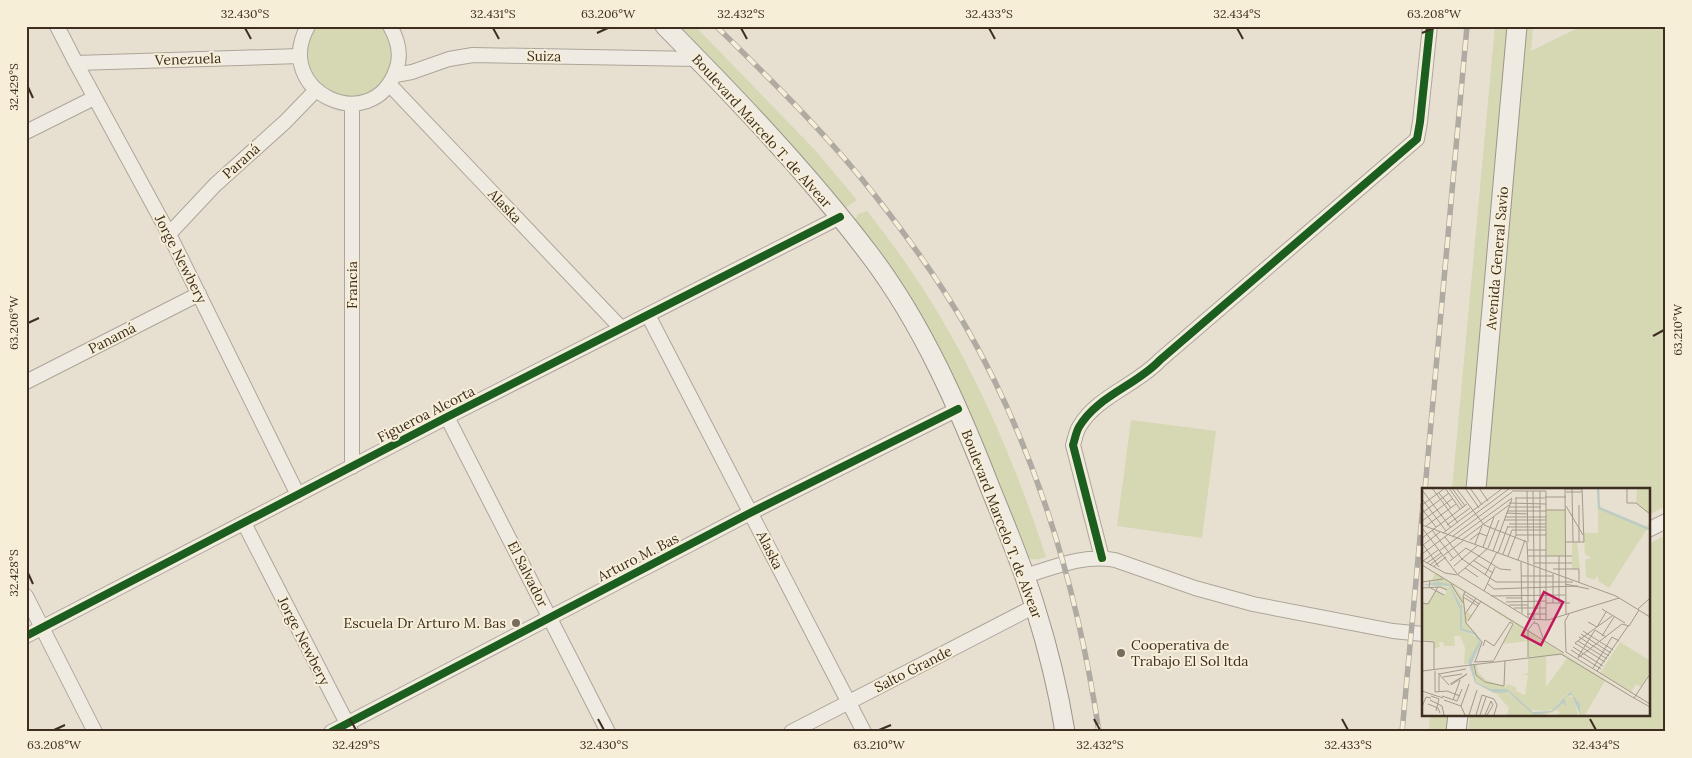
<svg xmlns="http://www.w3.org/2000/svg" width="1692" height="758" viewBox="0 0 1692 758" font-family="Lora,serif">
  <rect width="100%" height="100%" fill="#e7e0d1"/>
  <path fill="#d6d7b3" d="M 318,26 L 381,26 C 391,39 393,50 391,66 C 389,74 383,83 376,88 C 334,118 284,66 318,26 Z
    M 675,26 L 695,26 L 815,150 L 857,200 L 844,209 Z
    M 1495,26 L 1508,26 L 1465,489 L 1452,489 Z
    M 1526,26 L 1533,26 L 1531,51 L 1582,26 L 1666,26 L 1666,506 L 1648,515 L 1648,489 L 1486,489 Z
    M 867,211 C 952,317 1004,429 1046,557 C 1038,559 1033,562 1026,556 L 854,221 L 858,214 Z
    M 1131,420 L 1216,431 L 1202,538 L 1117,526 Z
    M 1666,535 L 1666,732 L 1468,732 L 1470,714 L 1648,714 L 1648,544 Z
    M 1430,714 L 1449,714 L 1448,732 L 1429,732 Z"/>
  <g fill="none" stroke-linecap="round" stroke-linejoin="round">
    <g stroke="#ada599" stroke-width="16">
      <path id="street" d="M 57,26 L 76,63 L 169,234 L 298,495
        M 308,26 C 271,92 372,138 396,70 C 402,55 398,40 390,26
        M 76,63 L 300,56
        M 395,75 L 412,72 L 449,59 L 473,55 L 697,59
        M 389,84 L 621,328
        M 352,104 L 352,467
        M 26,132 L 94,98
        M 169,234 L 215,185 L 285,122 L 316,90
        M 648,315 L 864,732
        M 26,382 L 199,294
        M 447,417 L 608,732
        M 244,523 L 351,731
        M 1648,530 L 1666,521
        M 1102,558 L 1073,445 C 1075,439 1076,432 1079,427 C 1097,396 1137,385 1160,360 L 1417,139 L 1420,122 L 1430,26
        M 1025,576 C 1055,567 1084,554 1115,560 L 1195,588 L 1253,604 L 1393,631 L 1423,634
        M 26,596 L 95,732
        M 26,636 L 447,417 L 840,217
        M 331,732 L 750,513 L 958,409
        M 791,732 L 1035,606"/>
    </g>
    <g stroke="#9c958a" stroke-width="21">
      <path id="secondary" d="M 665,26 C 737,99 808,173 870,255 C 923,325 959,408 991,490 C 1007,529 1023,567 1035,607 C 1048,648 1058,689 1065,732
        M 1476,489 L 1517,26
        M 1456,732 L 1458,714"/>
    </g>
    <use href="#street" stroke="#efebe3" stroke-width="14"/>
    <use href="#secondary" stroke="#efebe3" stroke-width="19"/>
    <g stroke="#afaaa2" stroke-width="5.5">
      <path id="rail" d="M 716,26 C 772,81 829,136 877,198 C 909,239 940,282 966,327 C 1037,451 1078,591 1099,732
        M 1425,489 L 1467,26
        M 1402,732 L 1423,505"/>
    </g>
    <use href="#rail" stroke="#f7eed8" stroke-width="4" stroke-dasharray="11" stroke-linecap="butt"/>
    <g stroke="#f7eed8" stroke-width="11">
      <path id="cycleway" d="M 1102,558 L 1073,445 C 1075,439 1076,432 1079,427 C 1097,396 1137,385 1160,360 L 1417,139 L 1420,122 L 1430,26
        M 26,636 L 447,417 L 840,217
        M 331,732 L 750,513 L 958,409"/>
    </g>
    <use href="#cycleway" stroke="#1b5e20" stroke-width="8"/>
  </g>
  <path fill="none" stroke="#3d2e20" stroke-width="2" d="M 245,28 L 251,39M 493,28 L 499,39M 741,28 L 747,39M 989,28 L 995,39M 1237,28 L 1243,39M 597,33 L 608,28M 1422,33 L 1434,28M 28,87 L 33,98M 28,323 L 39,318M 1653,336 L 1664,330M 28,573 L 33,584M 350,719 L 356,730M 598,719 L 604,730M 1094,719 L 1100,730M 1342,719 L 1348,730M 1590,719 L 1596,730M 54,730 L 65,725M 879,730 L 891,725"/>
  <g fill="#786c5e" stroke="#f7eed8" stroke-width="2">
    <circle cx="516" cy="623" r="5"/>
    <circle cx="1121" cy="653" r="5"/>
  </g>
  <g text-anchor="middle" dominant-baseline="central" stroke-width="4" stroke-linejoin="round" paint-order="stroke">
    <g font-size="14" fill="#3d2e20" stroke="#f7eed8">
      <text transform="translate(544 56) rotate(1)">Suiza</text>
      <text transform="translate(188 59) rotate(-2)">Venezuela</text>
      <text transform="translate(762 131) rotate(48)">Boulevard Marcelo T. de Alvear</text>
      <text transform="translate(241 161) rotate(-42)">Paraná</text>
      <text transform="translate(505 206) rotate(46)">Alaska</text>
      <text transform="translate(1497 258) rotate(-85)">Avenida General Savio</text>
      <text transform="translate(181 259) rotate(63)">Jorge Newbery</text>
      <text transform="translate(352 285) rotate(-90)">Francia</text>
      <text transform="translate(112 338) rotate(-27)">Panamá</text>
      <text transform="translate(426 414) rotate(-27)">Figueroa Alcorta</text>
      <text transform="translate(1002 524) rotate(69)">Boulevard Marcelo T. de Alvear</text>
      <text transform="translate(770 550) rotate(63)">Alaska</text>
      <text transform="translate(638 557) rotate(-27)">Arturo M. Bas</text>
      <text transform="translate(528 574) rotate(63)">El Salvador</text>
      <text transform="translate(304 641) rotate(63)">Jorge Newbery</text>
      <text transform="translate(913 669) rotate(-27)">Salto Grande</text>
    </g>
    <g font-size="14" fill="#3d2e20" stroke="#f7eed8" text-anchor="end">
      <text x="506" y="623">Escuela Dr Arturo M. Bas</text>
      <text x="1131" y="645" text-anchor="start">Cooperativa de<tspan x="1131" dy="16">Trabajo El Sol ltda</tspan></text>
    </g>
  </g>
  <g transform="translate(1422 488)">
    <rect width="228" height="228" fill="#e7e0d1"/>
    <path d="M 215,0 L 227,0 L 227,26 L 214,15 ZM 176,20 L 224,40 L 227,35 L 227,42 L 225,41 L 187,100 L 176,93 L 176,88 L 172,92 L 164,89 L 163,72 L 169,70 L 163,66 L 162,45 L 176,45 ZM 124,22 L 144,22 L 143,68 L 125,68 ZM 155,54 L 158,81 L 150,81 L 150,55 ZM 13,85 L 15,85 L 106,142 L 106,149 L 106,143 L 214,211 L 183,193 L 163,227 L 158,227 L 158,216 L 147,204 L 129,223 L 107,222 L 85,201 L 69,201 L 55,194 L 52,190 L 50,176 L 55,176 L 56,184 L 64,192 L 84,199 L 85,196 L 91,198 L 95,200 L 94,203 L 103,207 L 106,187 L 99,187 L 106,185 L 106,170 L 116,168 L 106,169 L 106,153 L 81,156 L 92,136 L 29,94 L 40,108 L 43,126 L 45,124 L 50,127 L 44,135 L 54,145 L 40,140 L 39,116 L 27,96 L 8,96 ZM 139,167 L 145,170 L 124,199 L 124,168 ZM 8,97 L 27,99 L 38,122 L 38,142 L 55,149 L 57,156 L 48,176 L 42,176 L 43,160 L 38,148 L 32,148 L 33,158 L 22,158 L 21,154 L 17,154 L 18,159 L 12,160 L 12,153 L 0,152 L 0,115 L 6,116 L 14,103 L 23,107 L 25,101 ZM 198,154 L 227,172 L 227,185 L 219,199 L 214,196 L 209,204 L 178,185 ZM 82,202 L 101,216 L 112,227 L 85,227 L 87,220 L 74,205 ZM 143,207 L 152,210 L 156,227 L 135,227 L 138,224 L 135,222 L 123,227 L 115,227 L 140,217 Z" fill="#d6d7b3" fill-rule="evenodd"/>
    <path d="M 15,88 L 17,94 L 27,96 L 40,119 L 40,140 L 54,145 L 59,155 L 50,175 L 54,194 L 69,201 L 85,201 L 111,224 L 129,223 L 148,204 L 158,216 L 158,227 L 150,207 L 142,209 L 145,219 L 142,215 L 129,224 L 112,227 L 86,204 L 72,205 L 53,195 L 46,173 L 57,154 L 53,147 L 38,142 L 38,122 L 27,98 L 0,97 L 16,94 Z" fill="#bcccc2"/>
    <path fill="none" stroke="#bcccc2" stroke-width="2.5" d="M 176,0 L 177,20 L 227,41"/>
    <path fill="none" stroke="#a3998a" stroke-width="1" d="M 10,0 L 36,35M 23,0 L 38,21M 27,0 L 41,20M 30,0 L 43,18M 34,0 L 62,37 L 105,54 L 106,75M 43,0 L 57,20M 48,0 L 60,17M 57,0 L 66,13M 143,0 L 144,126M 150,0 L 151,54M 205,0 L 205,15 L 214,15 L 228,26M 143,1 L 160,1M 0,2 L 29,40M 90,3 L 124,3 L 124,82M 105,3 L 106,54M 111,3 L 112,77M 118,3 L 118,132M 144,4 L 160,4M 17,5 L 29,20M 123,9 L 144,9M 93,10 L 123,10M 0,11 L 24,43M 87,15 L 124,16M 0,17 L 23,0M 157,17 L 157,54M 144,18 L 161,47M 87,19 L 119,19M 0,21 L 14,39M 124,22 L 144,22M 85,23 L 124,23M 0,25 L 27,5M 84,25 L 106,26M 83,29 L 124,29M 82,32 L 124,32M 0,33 L 30,11M 87,36 L 124,36M 0,37 L 194,108 L 228,129M 25,37 L 48,20M 4,38 L 34,16M 85,39 L 124,39M 0,40 L 36,87 L 108,131 L 126,132 L 197,110M 10,42 L 31,70M 21,45 L 81,0M 94,47 L 124,47M 31,48 L 90,4M 23,49 L 40,71 L 74,94M 0,50 L 45,16M 40,52 L 87,17M 48,52 L 57,45 L 65,48M 144,54 L 162,54 L 160,0M 0,55 L 17,79M 53,56 L 60,38M 1,57 L 18,44M 61,59 L 72,29M 66,60 L 77,32M 106,62 L 124,62M 17,63 L 90,10M 71,63 L 90,11M 76,65 L 86,38M 0,66 L 88,0M 81,66 L 90,42 L 124,42M 22,67 L 41,53M 86,68 L 94,47 L 94,10M 106,68 L 150,68M 137,68 L 137,115M 0,72 L 23,85 L 35,87M 51,72 L 71,85M 96,72 L 103,52M 1,73 L 16,62M 28,73 L 44,60 L 78,81 L 89,82M 99,74 L 100,125M 5,75 L 19,65M 106,75 L 106,130M 112,75 L 150,75M 0,77 L 142,165M 8,77 L 21,67M 32,78 L 55,58M 112,78 L 112,132M 11,79 L 24,69M 43,80 L 56,89M 131,81 L 157,81 L 157,94M 124,82 L 124,132M 36,86 L 65,61M 131,86 L 131,115M 63,87 L 75,64M 99,88 L 131,88M 8,93 L 7,99 L 22,107M 0,94 L 21,91M 74,94 L 151,94M 29,96 L 41,115M 66,96 L 72,101 L 156,98M 143,96 L 167,101M 0,100 L 18,99 L 25,102M 43,103 L 41,108 L 44,135 L 60,154 L 53,174M 62,103 L 73,79M 42,106 L 57,116M 69,108 L 143,107M 41,109 L 56,118M 84,110 L 100,110M 84,114 L 124,113M 0,115 L 6,116 L 16,99M 124,115 L 148,115M 87,117 L 106,117M 92,120 L 124,120M 180,121 L 203,135M 216,121 L 228,110M 43,126 L 54,110M 105,126 L 124,126M 147,126 L 143,133 L 144,164 L 228,216M 46,133 L 59,113M 166,134 L 175,139 L 184,124M 112,135 L 116,136 L 121,150M 207,138 L 217,122M 161,143 L 191,162M 159,146 L 189,165M 180,148 L 192,129M 157,149 L 187,168M 0,153 L 12,154 L 12,181M 156,153 L 185,171M 61,158 L 63,152 L 72,158M 151,159 L 181,178M 149,162 L 179,181M 106,169 L 106,142 L 113,133M 156,169 L 173,142 L 184,149M 156,170 L 200,136 L 207,138M 72,172 L 91,136 L 88,134 L 72,158M 52,174 L 72,173M 183,174 L 153,155 L 190,128M 52,176 L 54,187 L 63,194 L 82,198 L 83,173M 171,180 L 190,149 L 197,153M 0,183 L 139,166 L 212,210 L 228,186M 175,183 L 206,138M 16,185 L 27,197M 17,186 L 44,181M 21,189 L 40,186M 28,196 L 45,186 L 29,197M 0,203 L 21,210M 13,204 L 25,203 L 38,208M 13,204 L 13,183M 17,204 L 17,187M 9,208 L 17,211 L 14,223M 20,208 L 35,213 L 40,201M 212,210 L 228,219M 8,212 L 20,218 L 22,227M 22,212 L 39,218M 31,212 L 38,192M 6,216 L 16,220 L 18,225M 0,219 L 4,209 L 9,210M 43,227 L 39,218 L 47,196M 47,227 L 55,202M 54,227 L 60,207 L 72,211 L 75,217 L 72,227M 58,227 L 64,209M 63,227 L 69,213 L 71,217 L 65,227"/>
    <path fill="#c2185b" fill-opacity="0.15" stroke="#c2185b" stroke-width="2.5" d="M 122,104 L 141,114 L 119,157 L 100,147 Z"/>
    <rect width="228" height="228" fill="none" stroke="#3d2e20" stroke-width="2.5"/>
  </g>
  <rect width="1692" height="758" fill="none" stroke="#f7eed8" stroke-width="55"/>
  <rect x="28" y="28" width="1636" height="702" fill="none" stroke="#3d2e20" stroke-width="2"/>
  <g font-size="12" text-anchor="middle" fill="#3d2e20">
    <text x="245" y="18">32.430°S</text>
    <text x="493" y="18">32.431°S</text>
    <text x="608" y="18">63.206°W</text>
    <text x="741" y="18">32.432°S</text>
    <text x="989" y="18">32.433°S</text>
    <text x="1237" y="18">32.434°S</text>
    <text x="1434" y="18">63.208°W</text>
    <text transform="translate(14 87) rotate(-90)" y="4">32.429°S</text>
    <text transform="translate(14 323) rotate(-90)" y="4">63.206°W</text>
    <text transform="translate(1678 330) rotate(-90)" y="4">63.210°W</text>
    <text transform="translate(14 573) rotate(-90)" y="4">32.428°S</text>
    <text x="54" y="749">63.208°W</text>
    <text x="356" y="749">32.429°S</text>
    <text x="604" y="749">32.430°S</text>
    <text x="879" y="749">63.210°W</text>
    <text x="1100" y="749">32.432°S</text>
    <text x="1348" y="749">32.433°S</text>
    <text x="1596" y="749">32.434°S</text>
  </g>
</svg>
